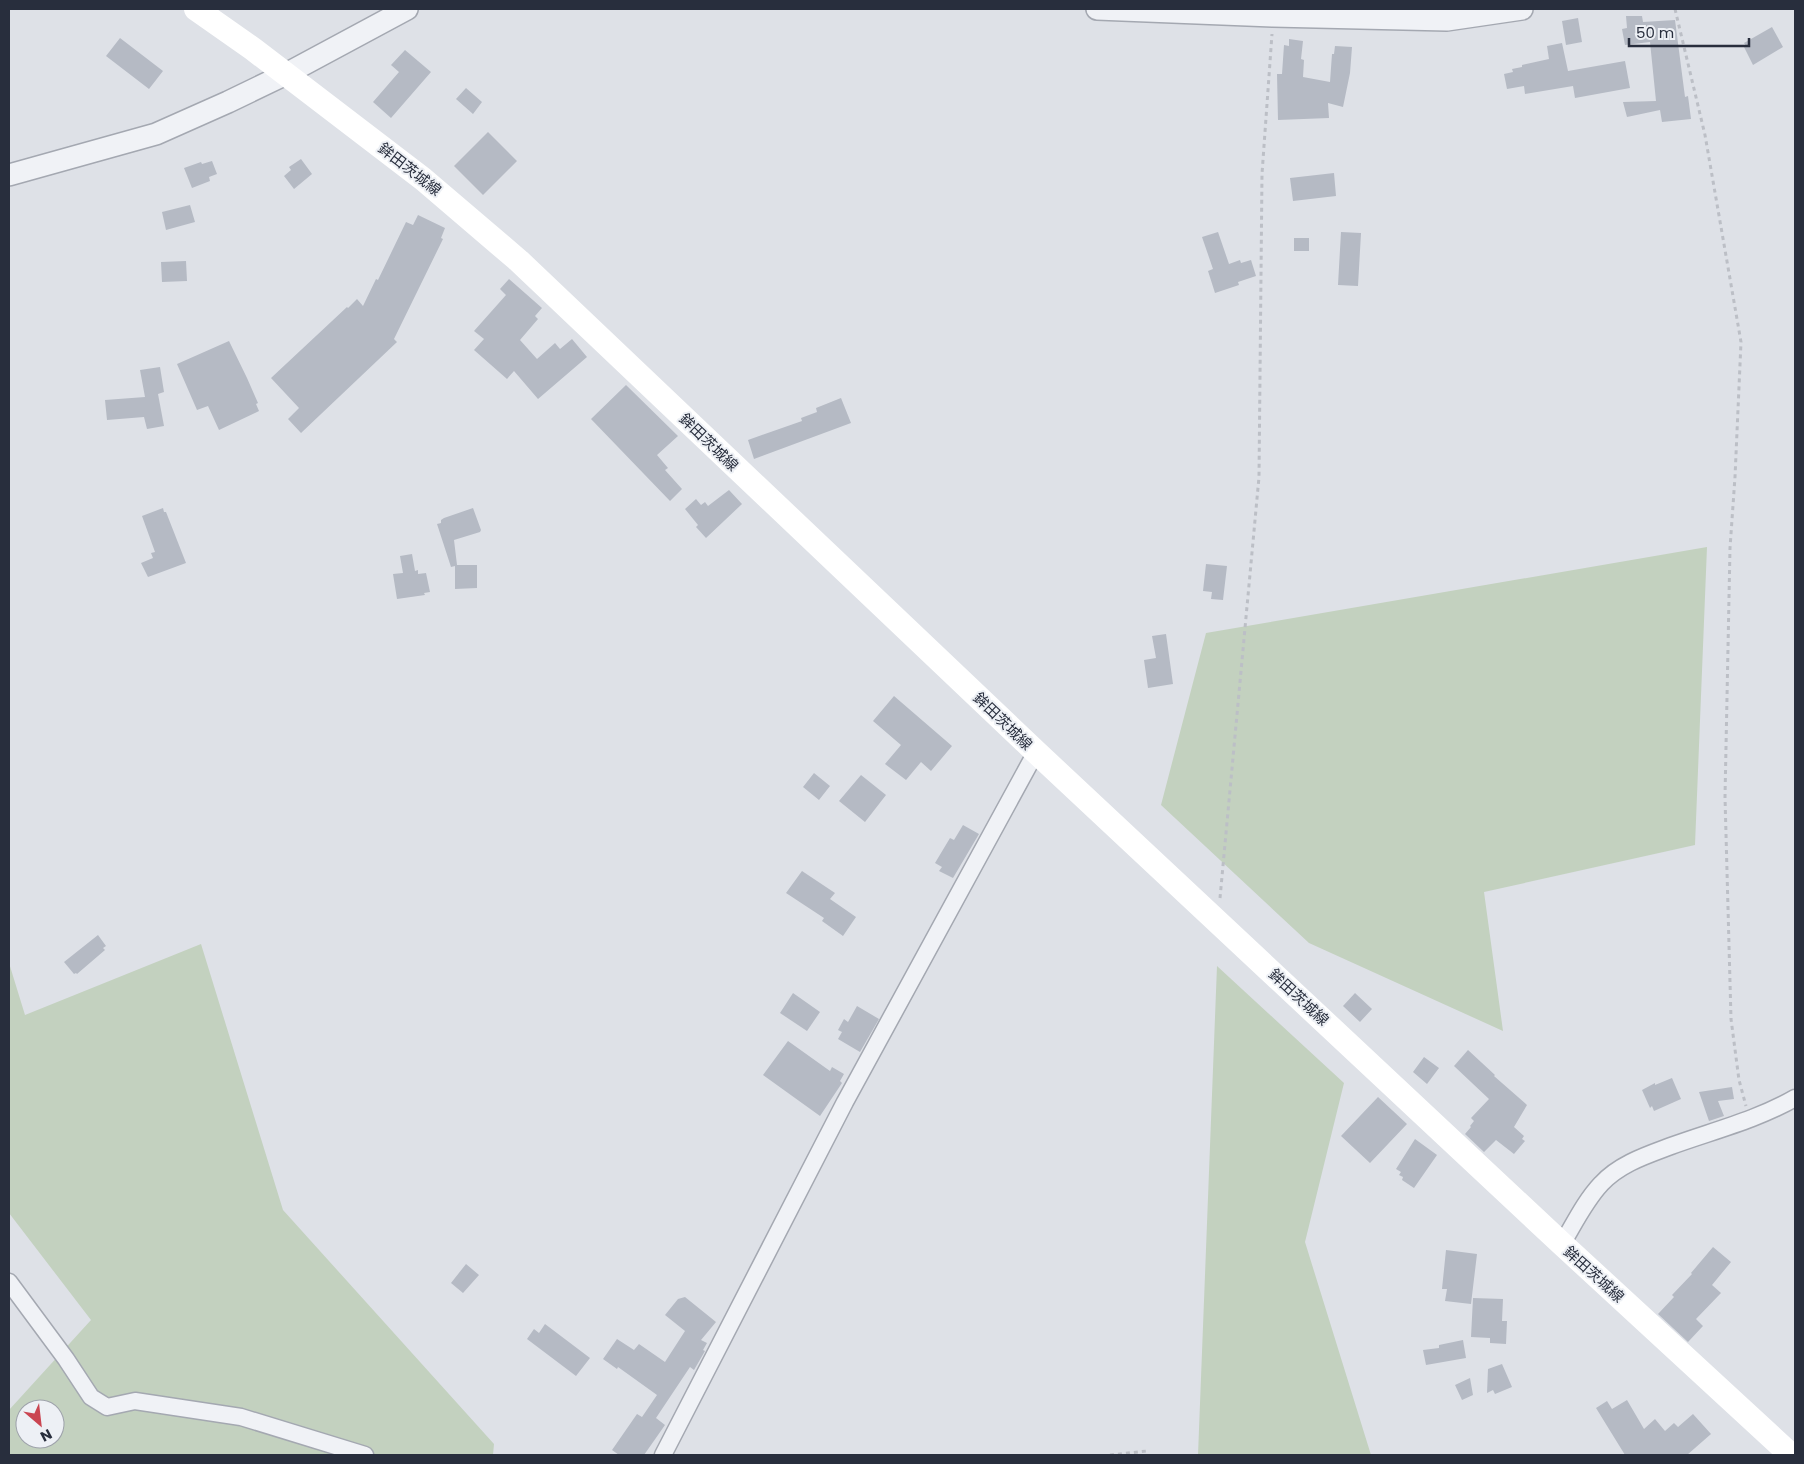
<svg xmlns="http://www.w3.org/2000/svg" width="1804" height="1464" viewBox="0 0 1804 1464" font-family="Poppins,'Noto Sans JP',sans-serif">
  <rect width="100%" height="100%" fill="#dee1e7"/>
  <path fill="#c3d1bf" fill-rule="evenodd" d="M 1707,547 L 1695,845 L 1484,892 L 1503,1031 L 1309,943 L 1161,805 L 1206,633 Z
    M 201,944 L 283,1210 L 494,1444 L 493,1455 L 9,1455 L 9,1410 L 91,1320 L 9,1213 L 9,963 L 25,1015 ZM 25,1409 L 55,1409 L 55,1439 L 25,1439 Z
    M 1217,966 L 1344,1083 L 1305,1242 L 1371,1455 L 1198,1455 Z"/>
  <path fill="#b5bac4" d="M 1626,16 L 1642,16 L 1643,22 L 1675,20 L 1685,97 L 1688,96 L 1691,119 L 1662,122 L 1660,110 L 1627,117 L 1623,102 L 1656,101 L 1650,42 L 1625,45 L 1622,29 L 1627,28 Z
    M 1578,18 L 1582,42 L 1566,45 L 1562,21 Z
    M 1772,27 L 1783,47 L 1753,65 L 1744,47 L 1746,46 L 1744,43 Z
    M 120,38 L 163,71 L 149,89 L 106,56 Z
    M 1289,39 L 1303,41 L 1301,59 L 1304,60 L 1303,77 L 1330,82 L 1332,54 L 1334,54 L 1335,46 L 1352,47 L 1350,73 L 1343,107 L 1328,103 L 1329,118 L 1278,120 L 1277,74 L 1282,74 L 1284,45 L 1289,46 Z
    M 1562,43 L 1568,71 L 1625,61 L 1630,88 L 1575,98 L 1573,86 L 1525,94 L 1524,86 L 1507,89 L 1504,74 L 1513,72 L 1512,69 L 1522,67 L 1522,65 L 1549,59 L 1547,46 Z
    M 405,50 L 431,72 L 391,118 L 373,102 L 399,72 L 391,65 Z
    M 466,88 L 482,102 L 473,114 L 456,99 Z
    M 488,132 L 517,161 L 483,195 L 454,166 Z
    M 301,159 L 312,174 L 294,189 L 284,176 L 291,170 L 289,167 Z
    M 212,161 L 217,174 L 209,177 L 210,181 L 192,188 L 184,168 L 201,162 L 202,164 Z
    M 1334,173 L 1336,196 L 1293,201 L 1290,178 Z
    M 190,205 L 195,222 L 166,230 L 162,212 Z
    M 418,215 L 445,228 L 441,238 L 443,239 L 394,339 L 397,342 L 301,433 L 288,419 L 299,408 L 271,378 L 347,307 L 348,308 L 357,299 L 363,306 L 376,279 L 378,280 L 406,222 L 413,225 Z
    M 1218,232 L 1229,264 L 1240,260 L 1241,263 L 1251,260 L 1256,276 L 1238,282 L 1239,285 L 1215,293 L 1208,271 L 1213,269 L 1202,237 Z
    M 1341,232 L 1361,233 L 1358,286 L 1338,285 Z
    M 1294,238 L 1309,238 L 1309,251 L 1294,251 Z
    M 186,261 L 187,281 L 162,282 L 161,262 Z
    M 509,279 L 542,308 L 535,316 L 538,319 L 520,340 L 537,359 L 555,343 L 560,349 L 572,339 L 587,357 L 538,399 L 514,371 L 507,379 L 474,350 L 484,339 L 474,331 L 506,295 L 500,289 Z
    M 229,341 L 247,378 L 258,403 L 256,404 L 259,411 L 219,430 L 208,406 L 197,410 L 177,364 Z
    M 160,367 L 164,392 L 158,394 L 164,426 L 147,429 L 144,417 L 107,420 L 105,400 L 145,397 L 140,370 Z
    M 626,385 L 678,436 L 657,455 L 668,468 L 665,470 L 682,489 L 670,501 L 591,419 Z
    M 841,398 L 851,423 L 754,459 L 748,440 L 802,421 L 801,418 L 817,412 L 816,408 Z
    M 729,490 L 742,504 L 706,538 L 696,527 L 698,525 L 685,509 L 696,499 L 701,505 L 705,502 L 708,506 Z
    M 163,508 L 164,512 L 166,512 L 186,563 L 148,577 L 141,563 L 153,558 L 151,553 L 155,552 L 142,516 Z
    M 473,508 L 481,530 L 480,532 L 454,540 L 457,565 L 477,565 L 477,588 L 455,589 L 455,566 L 451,567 L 437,524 L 441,523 L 441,520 L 444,518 Z
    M 412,554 L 415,571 L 418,570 L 418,574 L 426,573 L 430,592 L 424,593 L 425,595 L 397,599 L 393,574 L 403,573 L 400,556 Z
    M 1206,564 L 1227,566 L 1223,600 L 1211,599 L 1212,592 L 1203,591 Z
    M 1166,634 L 1173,684 L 1148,688 L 1144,660 L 1156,658 L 1152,636 Z
    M 894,696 L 952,746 L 931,771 L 921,762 L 906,780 L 885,764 L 901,745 L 873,721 Z
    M 814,773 L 830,786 L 819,800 L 803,787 Z
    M 861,775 L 886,795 L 865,822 L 839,801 Z
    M 963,825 L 979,834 L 953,878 L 939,871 L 942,867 L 935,863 L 950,838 L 954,840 Z
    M 802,871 L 835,893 L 830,899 L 856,917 L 843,936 L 822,921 L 824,918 L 786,893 Z
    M 98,935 L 106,946 L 103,948 L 105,950 L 77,974 L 76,973 L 74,974 L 64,962 Z
    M 793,993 L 820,1012 L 807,1031 L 780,1013 Z
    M 1355,993 L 1372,1009 L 1360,1022 L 1343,1006 Z
    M 857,1006 L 879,1019 L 860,1052 L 838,1039 L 842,1032 L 838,1030 L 844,1019 L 848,1022 Z
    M 788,1041 L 830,1071 L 832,1067 L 844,1074 L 840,1081 L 842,1083 L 820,1116 L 763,1075 Z
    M 1468,1050 L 1495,1075 L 1494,1076 L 1527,1105 L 1514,1127 L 1524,1136 L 1522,1139 L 1525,1141 L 1514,1154 L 1496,1140 L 1484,1152 L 1465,1134 L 1471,1127 L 1470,1126 L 1474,1121 L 1471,1118 L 1489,1099 L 1454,1066 Z
    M 1424,1057 L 1439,1068 L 1427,1084 L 1413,1072 Z
    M 1672,1078 L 1681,1099 L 1654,1111 L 1652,1106 L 1650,1108 L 1642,1090 L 1655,1083 L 1655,1085 Z
    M 1732,1087 L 1734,1099 L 1718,1101 L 1724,1116 L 1709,1121 L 1699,1092 Z
    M 1378,1097 L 1407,1124 L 1370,1163 L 1341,1136 Z
    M 1415,1139 L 1437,1155 L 1414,1188 L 1402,1180 L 1403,1177 L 1399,1175 L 1401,1172 L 1396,1169 Z
    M 1713,1247 L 1731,1262 L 1712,1285 L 1721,1293 L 1696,1319 L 1703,1326 L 1688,1342 L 1658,1314 L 1674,1297 L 1672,1295 L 1692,1274 L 1691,1273 Z
    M 1446,1250 L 1477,1254 L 1471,1304 L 1445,1301 L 1447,1289 L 1442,1289 Z
    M 466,1264 L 479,1275 L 463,1293 L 451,1283 Z
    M 685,1297 L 716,1322 L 701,1340 L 707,1343 L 703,1350 L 705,1351 L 694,1370 L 690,1367 L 656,1418 L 665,1425 L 644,1455 L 619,1455 L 612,1450 L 637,1414 L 642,1417 L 657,1395 L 618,1367 L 617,1369 L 603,1359 L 617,1339 L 634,1350 L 639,1344 L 665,1362 L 685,1331 L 665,1315 L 678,1299 Z
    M 1473,1298 L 1503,1299 L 1502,1321 L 1507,1321 L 1506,1344 L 1490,1343 L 1490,1338 L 1471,1337 Z
    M 545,1324 L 590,1358 L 576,1376 L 527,1339 L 534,1329 L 539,1333 Z
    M 1463,1340 L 1466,1358 L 1426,1365 L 1423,1350 L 1439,1348 L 1439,1345 Z
    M 1502,1364 L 1512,1387 L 1495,1394 L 1493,1390 L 1487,1393 L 1488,1369 Z
    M 1470,1378 L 1473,1395 L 1462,1400 L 1455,1385 Z
    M 1627,1400 L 1644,1429 L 1655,1419 L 1665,1431 L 1674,1423 L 1678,1427 L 1693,1414 L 1711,1434 L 1687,1455 L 1625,1455 L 1596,1408 L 1607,1401 L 1612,1409 Z"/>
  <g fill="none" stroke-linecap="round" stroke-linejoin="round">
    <g stroke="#a4a8b1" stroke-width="19">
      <path id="minor" d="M 1562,1244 C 1574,1224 1585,1201 1601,1184 C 1619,1164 1647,1155 1671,1146 C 1712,1131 1757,1120 1795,1098
        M 9,1282 L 66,1359 L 91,1397 L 107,1407 L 135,1401 L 241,1417 L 365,1455
        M 663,1455 L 845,1102 L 1036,752"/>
    </g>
    <g stroke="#a4a8b1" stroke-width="24">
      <path id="tertiary" d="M 1097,9 L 1273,16 L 1447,20 L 1522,9
        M 9,175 L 156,134 L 228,102 L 286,74 L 407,9"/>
    </g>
    <path stroke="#bcbfc6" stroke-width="3" stroke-dasharray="4 4" stroke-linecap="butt" d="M 1675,9 L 1705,135 L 1741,342 L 1735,477 L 1730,548 L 1725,797 L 1731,1019 L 1739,1080 L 1746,1106
      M 1220,898 L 1259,477 L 1262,174 L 1272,34
      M 1110,1455 L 1147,1451"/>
    <use href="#minor" stroke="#f0f2f6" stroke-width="16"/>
    <use href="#tertiary" stroke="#f0f2f6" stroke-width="21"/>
    <path stroke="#fff" stroke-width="24" d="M 196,9 L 253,49 L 423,179 L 519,261 L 1036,752 L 1562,1244 L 1791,1455"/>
  </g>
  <g text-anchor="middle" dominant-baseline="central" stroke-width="4" stroke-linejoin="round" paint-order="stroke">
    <g font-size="15" fill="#282e3d" stroke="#edf0f5">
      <text transform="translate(410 169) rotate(38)">鉾田茨城線</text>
      <text transform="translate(709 442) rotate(44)">鉾田茨城線</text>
      <text transform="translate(1003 721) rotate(44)">鉾田茨城線</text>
      <text transform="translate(1299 997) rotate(43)">鉾田茨城線</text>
      <text transform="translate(1594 1274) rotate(42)">鉾田茨城線</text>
    </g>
  </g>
  <rect width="1804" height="1464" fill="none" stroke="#282e3d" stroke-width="20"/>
  <g transform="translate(40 1424) rotate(152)"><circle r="24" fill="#edf0f5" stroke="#9ea2ab"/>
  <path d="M0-4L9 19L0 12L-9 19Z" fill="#ca4551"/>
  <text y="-8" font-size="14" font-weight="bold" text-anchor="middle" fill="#282e3d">N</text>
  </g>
  <path d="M1629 38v8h120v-8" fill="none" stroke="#282e3d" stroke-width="2.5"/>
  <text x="1636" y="38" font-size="15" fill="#282e3d" stroke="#edf0f5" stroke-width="4" paint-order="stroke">50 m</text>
</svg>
